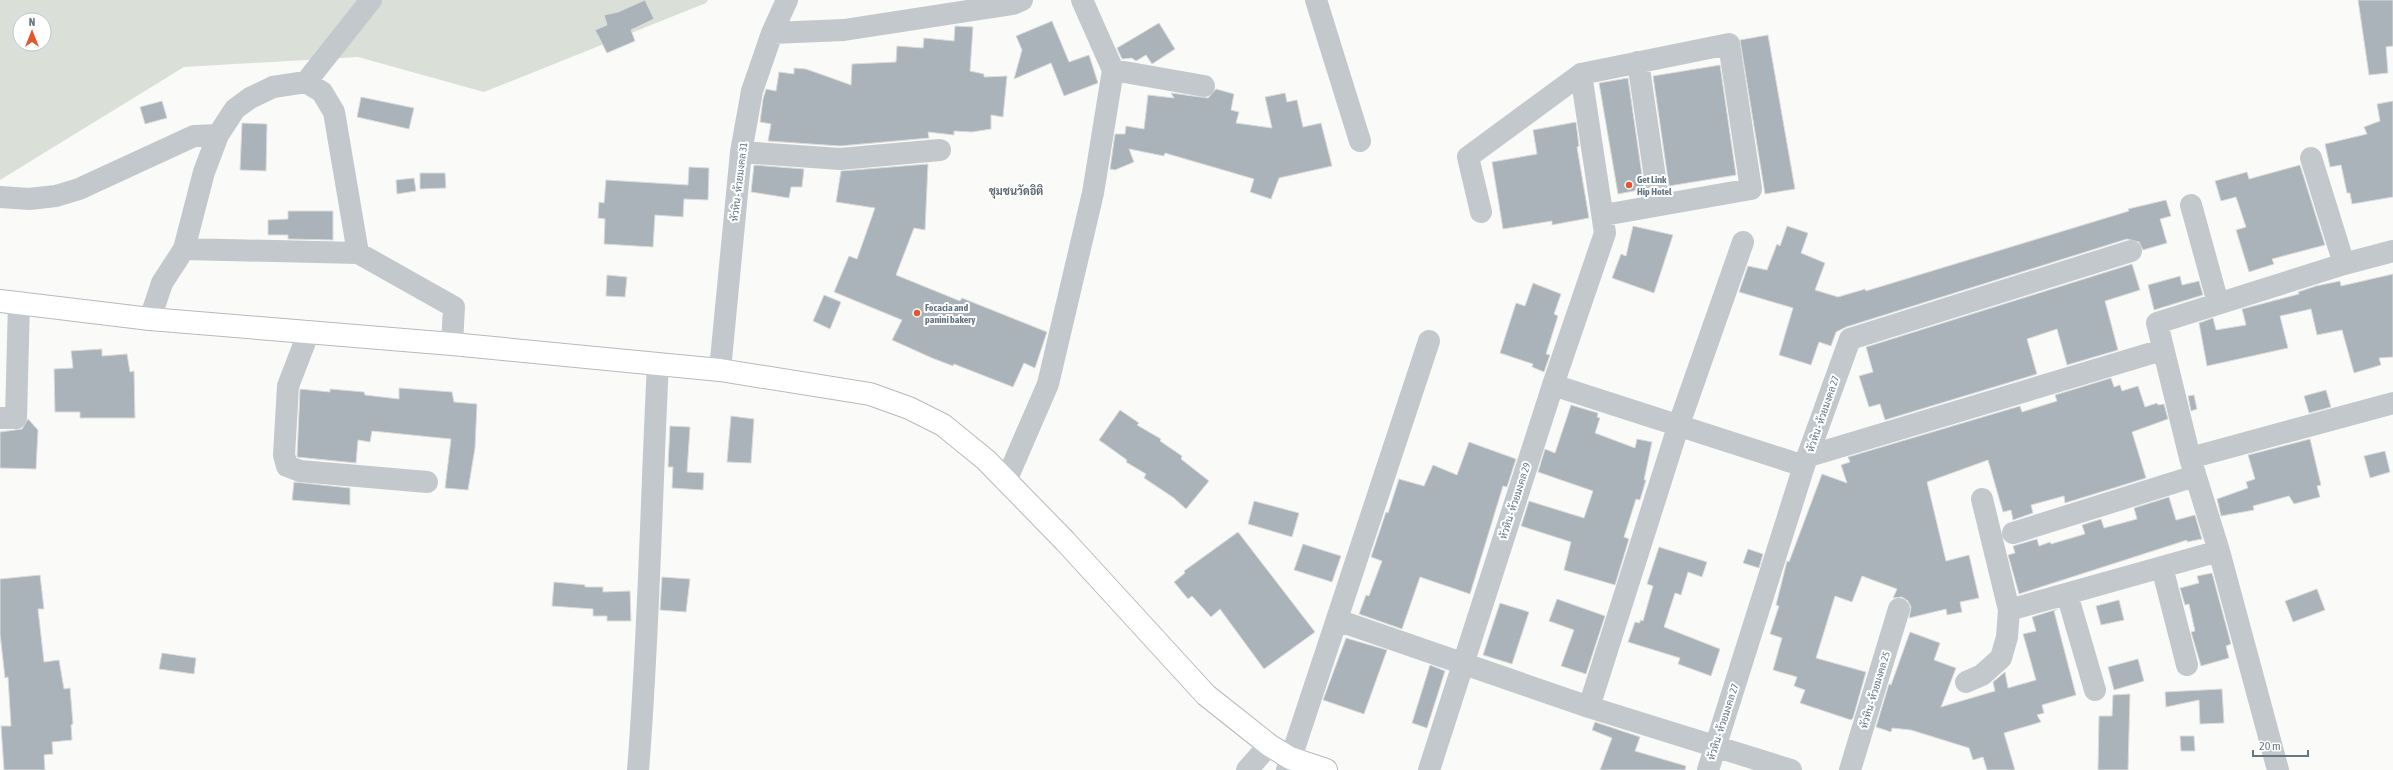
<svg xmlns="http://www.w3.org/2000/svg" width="2393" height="770" viewBox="0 0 2393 770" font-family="'Asap Condensed',Sarabun,sans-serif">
  <rect width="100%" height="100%" fill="#fafaf8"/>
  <path fill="#dadfd7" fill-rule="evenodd" d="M 0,0 L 708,0 L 706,3 L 484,92 L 358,57 L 184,67 L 0,180 ZM 20,20 L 44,20 L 44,44 L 20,44 Z"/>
  <path fill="#aab3b9" stroke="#dcdcda" d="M 645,0 L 654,19 L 631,30 L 635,41 L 607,53 L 595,30 L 607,25 L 604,15 L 618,12 Z
    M 2358,0 L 2393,0 L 2393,46 L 2386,47 L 2388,73 L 2369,75 Z
    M 1052,21 L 1069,62 L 1089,55 L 1098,83 L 1064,96 L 1051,63 L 1014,79 L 1022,50 L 1016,36 Z
    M 1159,23 L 1175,49 L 1152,64 L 1146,55 L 1136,61 L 1132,58 L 1122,59 L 1117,48 Z
    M 955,26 L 973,27 L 970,71 L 984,74 L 984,77 L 1007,76 L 1003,117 L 991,115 L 991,129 L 972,132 L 954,131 L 954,135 L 928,132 L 929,138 L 840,146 L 768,141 L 771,124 L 760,122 L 763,99 L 766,89 L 776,91 L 779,72 L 794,74 L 794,68 L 806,69 L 851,85 L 852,64 L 896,62 L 897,46 L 923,48 L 924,38 L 954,41 Z
    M 1768,35 L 1795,189 L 1765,194 L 1740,40 Z
    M 1720,65 L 1736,175 L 1669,186 L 1653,76 Z
    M 1628,78 L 1644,189 L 1618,194 L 1599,83 Z
    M 1216,89 L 1234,94 L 1231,110 L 1239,112 L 1236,123 L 1272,128 L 1265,97 L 1285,93 L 1287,102 L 1297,100 L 1303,127 L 1321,123 L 1332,166 L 1279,178 L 1271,199 L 1250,192 L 1254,179 L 1165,153 L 1164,156 L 1129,149 L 1134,162 L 1115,170 L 1110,169 L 1115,134 L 1125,134 L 1126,126 L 1144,129 L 1148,95 L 1174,98 L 1171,93 L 1208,98 Z
    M 361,97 L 414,108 L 409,129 L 357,117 Z
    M 162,101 L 167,118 L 145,124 L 140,107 Z
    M 2393,101 L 2393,197 L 2352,204 L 2350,193 L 2347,193 L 2341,165 L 2330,167 L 2325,144 L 2367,134 L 2364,127 L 2380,121 L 2377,104 Z
    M 1576,122 L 1579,146 L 1577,147 L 1589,218 L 1552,225 L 1552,221 L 1503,229 L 1492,162 L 1537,154 L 1533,130 Z
    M 242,123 L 267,124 L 266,171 L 240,170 Z
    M 928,164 L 925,230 L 914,228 L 896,275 L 960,301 L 962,298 L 1047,332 L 1035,368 L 1024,363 L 1013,387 L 954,364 L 953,366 L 932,358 L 892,340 L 902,320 L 834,292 L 849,256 L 857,259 L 875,208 L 836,202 L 841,171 Z
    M 754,165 L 804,169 L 802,187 L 791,187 L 789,198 L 751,192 Z
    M 2300,165 L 2325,245 L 2272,259 L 2274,264 L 2249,272 L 2236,230 L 2246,227 L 2236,197 L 2221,201 L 2215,181 L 2247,172 L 2249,179 Z
    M 689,167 L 709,168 L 708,200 L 684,199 L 683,217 L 655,215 L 653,247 L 604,244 L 605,219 L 598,218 L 599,202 L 604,203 L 606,180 L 688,185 Z
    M 420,173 L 445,173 L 446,188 L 420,189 Z
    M 414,178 L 416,191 L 397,194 L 396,180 Z
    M 2166,200 L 2171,216 L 2160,219 L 2167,243 L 2143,250 L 2139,242 L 2127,239 L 1846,327 L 1836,332 L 1831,346 L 1819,342 L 1811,365 L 1779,355 L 1793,308 L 1739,292 L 1748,266 L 1767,270 L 1777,244 L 1780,246 L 1787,226 L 1808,233 L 1801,253 L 1825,263 L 1815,290 L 1838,297 L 1865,289 L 1866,291 L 2129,211 L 2128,209 Z
    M 288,211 L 333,211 L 333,240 L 288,239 L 288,235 L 268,235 L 268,220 L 288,219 Z
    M 1633,226 L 1673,235 L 1654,293 L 1612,278 L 1621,254 L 1626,256 Z
    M 2132,264 L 2140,290 L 2105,301 L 2118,350 L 2067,365 L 2057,329 L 2027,339 L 2037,374 L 1885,420 L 1880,404 L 1869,407 L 1859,376 L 1873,372 L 1866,347 Z
    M 2393,274 L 2393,357 L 2379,358 L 2381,365 L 2354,373 L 2342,330 L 2317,335 L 2311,309 L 2280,316 L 2288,348 L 2207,366 L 2199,323 L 2213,318 L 2216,330 L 2246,325 L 2242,309 L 2299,294 L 2298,292 L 2316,286 L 2340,281 L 2341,286 Z
    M 607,275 L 627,277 L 625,297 L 606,296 Z
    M 2180,276 L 2182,285 L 2199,281 L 2203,295 L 2154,310 L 2148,285 Z
    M 1533,283 L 1561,294 L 1554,314 L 1558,316 L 1546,354 L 1550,355 L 1544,372 L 1532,367 L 1533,364 L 1500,353 L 1516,303 L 1525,306 Z
    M 824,295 L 841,302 L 830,329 L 813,321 Z
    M 102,349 L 102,356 L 127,354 L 130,372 L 134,371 L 135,418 L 80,418 L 80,412 L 55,412 L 54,369 L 73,368 L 71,351 Z
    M 2111,378 L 2114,387 L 2120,385 L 2122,391 L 2138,386 L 2145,407 L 2157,403 L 2158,405 L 2164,404 L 2168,419 L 2132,432 L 2146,478 L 2065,503 L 2064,496 L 2031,505 L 2033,513 L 2013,520 L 2011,510 L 2003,512 L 1988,460 L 1927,482 L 1946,561 L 1969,555 L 1979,598 L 1960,602 L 1962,612 L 1947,615 L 1946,609 L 1909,618 L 1911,607 L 1908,601 L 1902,597 L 1893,598 L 1897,589 L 1862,576 L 1852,602 L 1835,596 L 1816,658 L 1866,672 L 1853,718 L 1851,720 L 1800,703 L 1805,690 L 1794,686 L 1797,677 L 1773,670 L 1782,638 L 1770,634 L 1779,606 L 1776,605 L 1787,561 L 1789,562 L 1822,474 L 1847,483 L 1841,465 L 1850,462 L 1848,457 L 2020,406 L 2022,412 L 2057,401 L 2055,395 Z
    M 399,388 L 452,392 L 454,402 L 477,404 L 475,448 L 468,490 L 445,488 L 451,439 L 372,431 L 370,442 L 358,440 L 356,463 L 297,457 L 300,389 L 330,392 L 330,389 L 364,392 L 365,395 L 399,399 Z
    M 2326,390 L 2331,407 L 2309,413 L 2304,396 Z
    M 2194,395 L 2197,409 L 2191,411 L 2188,396 Z
    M 1571,405 L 1598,413 L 1597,417 L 1600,418 L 1595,433 L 1635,448 L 1637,439 L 1652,442 L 1644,480 L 1646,480 L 1640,500 L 1636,499 L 1624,537 L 1629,539 L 1615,585 L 1564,570 L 1571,542 L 1521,526 L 1529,501 L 1584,518 L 1593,491 L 1538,472 L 1545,449 L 1555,453 Z
    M 1120,410 L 1139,423 L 1137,425 L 1161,439 L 1160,441 L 1182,456 L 1181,459 L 1209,481 L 1186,509 L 1174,498 L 1144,478 L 1146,474 L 1126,462 L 1127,460 L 1099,440 Z
    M 731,416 L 754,419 L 751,463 L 727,462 Z
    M 28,419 L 38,430 L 36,469 L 0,468 L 0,432 L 22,429 Z
    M 670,426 L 690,427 L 687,472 L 704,473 L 703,490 L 672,488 L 673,467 L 668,467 Z
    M 2310,439 L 2321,485 L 2317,486 L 2320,497 L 2294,504 L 2289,496 L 2253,506 L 2254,510 L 2221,516 L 2217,499 L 2248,488 L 2246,482 L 2255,479 L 2248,455 Z
    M 1469,442 L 1516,459 L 1507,487 L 1503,486 L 1470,594 L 1420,577 L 1402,629 L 1359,614 L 1366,595 L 1369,596 L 1382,561 L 1371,557 L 1386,512 L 1388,513 L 1399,479 L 1424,486 L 1433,465 L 1457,475 Z
    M 2385,451 L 2390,472 L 2370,478 L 2364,456 Z
    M 294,482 L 350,488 L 350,505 L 292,500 Z
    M 2169,497 L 2176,520 L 2195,515 L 2202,539 L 2187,542 L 2187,540 L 2019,594 L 2008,555 L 2015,553 L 2013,546 L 2037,539 L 2039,546 L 2050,542 L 2051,544 L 2085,534 L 2082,525 L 2101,519 L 2104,528 L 2137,519 L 2134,508 Z
    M 1254,501 L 1299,513 L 1292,537 L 1248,524 Z
    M 1238,532 L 1315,632 L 1264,669 L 1220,609 L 1211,617 L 1192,596 L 1188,599 L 1174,582 L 1185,573 L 1184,571 Z
    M 1303,544 L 1341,556 L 1332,582 L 1294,570 Z
    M 1659,547 L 1707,562 L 1702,577 L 1688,572 L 1681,595 L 1675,593 L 1664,627 L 1720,649 L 1711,676 L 1678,664 L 1680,658 L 1628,642 L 1635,622 L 1640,623 L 1640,620 L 1643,621 L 1653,586 L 1647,584 Z
    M 1748,549 L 1763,554 L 1759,568 L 1743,563 Z
    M 2212,573 L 2231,644 L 2226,646 L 2229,658 L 2201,666 L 2191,632 L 2195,631 L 2189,604 L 2185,605 L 2180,588 L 2199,583 L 2197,576 Z
    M 40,575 L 44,609 L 38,609 L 44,662 L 59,660 L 64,689 L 70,688 L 73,724 L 71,725 L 72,740 L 52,742 L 53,754 L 44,755 L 45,770 L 4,770 L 1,726 L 11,726 L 8,677 L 5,678 L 0,634 L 0,579 Z
    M 662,577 L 690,579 L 686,612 L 660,610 Z
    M 554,582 L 585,585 L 585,587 L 603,587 L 603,592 L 630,591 L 631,621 L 607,621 L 607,616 L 593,616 L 593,609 L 552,606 Z
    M 2317,589 L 2325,610 L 2293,622 L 2285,601 Z
    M 1557,599 L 1605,616 L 1586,674 L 1561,666 L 1574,630 L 1549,621 Z
    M 2119,600 L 2124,620 L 2101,625 L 2096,606 Z
    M 1500,603 L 1529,612 L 1512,664 L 1483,655 Z
    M 2058,609 L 2054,611 L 2076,695 L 2042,705 L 2044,713 L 2037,715 L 2041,722 L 2004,733 L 2015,770 L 1987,770 L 1983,757 L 1973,760 L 1969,748 L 1911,730 L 1892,728 L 1891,732 L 1876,727 L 1889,684 L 1891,685 L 1910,632 L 1940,643 L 1934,660 L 1956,668 L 1941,707 L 1995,691 L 1993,682 L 2005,672 L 2008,688 L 2036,680 L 2023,634 L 2036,631 L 2032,617 Z
    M 1346,638 L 1387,650 L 1364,714 L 1323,700 Z
    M 162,653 L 196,658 L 194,674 L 159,669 Z
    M 2138,659 L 2144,681 L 2114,690 L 2108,667 Z
    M 1430,665 L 1445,671 L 1427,728 L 1412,723 Z
    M 2222,689 L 2224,723 L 2200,724 L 2199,700 L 2166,707 L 2165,692 Z
    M 2130,694 L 2128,770 L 2098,770 L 2099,716 L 2112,716 L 2113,695 Z
    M 1595,722 L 1640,737 L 1635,751 L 1686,766 L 1685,770 L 1600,770 L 1612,738 L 1592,730 Z
    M 2180,736 L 2194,736 L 2195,751 L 2181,751 Z"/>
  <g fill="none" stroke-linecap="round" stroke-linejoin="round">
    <g stroke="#b5babe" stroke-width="24">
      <path id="major" d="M 0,301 L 150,319 L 452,344 L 720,370 L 870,394 L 909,408 L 943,425 L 986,460 L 1065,541 L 1206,695 L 1269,745 L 1290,758 L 1326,770"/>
    </g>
    <path stroke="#c3c8cc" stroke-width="22" d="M 1316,0 L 1360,141
      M 772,33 L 844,30 L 1013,4 L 1022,0
      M 1638,62 L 1659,205
      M 1113,70 L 1204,86
      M 306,82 L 371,0
      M 741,152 L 840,159 L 940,150
      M 2311,158 L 2344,264
      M 0,197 L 29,199 L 56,196 L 79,189 L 194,136 L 218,135
      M 2191,205 L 2218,303
      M 1481,212 L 1468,157 L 1581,74 L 1729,44 L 1751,189 L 1604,215
      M 184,249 L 358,253
      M 150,319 L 162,283 L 184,249 L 204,172 L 218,135 L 235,109 L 250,98 L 273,87 L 306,82 L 322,92 L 334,112 L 358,253 L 454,307 L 452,344
      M 308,334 L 288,386 L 284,455 L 287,466 L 300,471 L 427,482
      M 720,370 L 741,152 L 752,91 L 772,33 L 787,0
      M 1553,385 L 1804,466
      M 0,418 L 16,418 L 19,302
      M 1809,456 L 2162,350
      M 2190,458 L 2393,403
      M 1006,481 L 1048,384 L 1093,193 L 1113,70 L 1082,0
      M 2013,533 L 2195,476
      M 2162,567 L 2187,665
      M 2067,594 L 2095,690
      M 2009,610 L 2219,551
      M 1337,620 L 1589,707 L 1791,770
      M 1966,682 L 1982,675 L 2001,658 L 2007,637 L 2009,610 L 1982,499
      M 1589,707 L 1678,427 L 1743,242
      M 638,770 C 649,635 651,499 658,364
      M 1247,770 L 1269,745
      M 1287,770 L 1429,341
      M 1429,770 L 1553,385 L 1605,233 L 1581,74
      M 1708,770 L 1804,466 L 1850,339 L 2131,251
      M 1850,770 L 1899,609
      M 2278,770 L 2219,551 L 2190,458 L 2157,323 L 2344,264 L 2393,251"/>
    <use href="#major" stroke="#fff" stroke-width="22"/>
  </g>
  <g fill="#e4572e" stroke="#fff" stroke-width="1.5">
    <circle cx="1629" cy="185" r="4"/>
    <circle cx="917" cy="313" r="4"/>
  </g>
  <g text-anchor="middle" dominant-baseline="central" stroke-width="4" stroke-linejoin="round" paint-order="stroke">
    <g font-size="10" font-weight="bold" fill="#657683" stroke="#fff" text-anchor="start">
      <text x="1637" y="179">Get Link<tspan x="1637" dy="12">Hip Hotel</tspan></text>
      <text x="925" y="307">Focacia and<tspan x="925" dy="12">panini bakery</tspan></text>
    </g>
    <g font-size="10" fill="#657683" stroke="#fff">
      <text transform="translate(739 182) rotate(-83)">หัวหิน - ห้วยมงคล 31</text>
      <text transform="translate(1823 414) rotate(-71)">หัวหิน - ห้วยมงคล 27</text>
      <text transform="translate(1515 501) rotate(-72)">หัวหิน - ห้วยมงคล 29</text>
      <text transform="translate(1875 690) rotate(-73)">หัวหิน - ห้วยมงคล 25</text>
      <text transform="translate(1723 722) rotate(-72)">หัวหิน - ห้วยมงคล 27</text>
    </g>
    <g font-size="11" font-weight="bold" fill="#57646e" stroke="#fff">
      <text x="1016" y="191">ชุมชนวัดอิติ</text>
    </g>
  </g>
  <g transform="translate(32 32)"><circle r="19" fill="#ffffff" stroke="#c1c8cd"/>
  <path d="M0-3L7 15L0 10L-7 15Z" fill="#e4572e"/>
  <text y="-6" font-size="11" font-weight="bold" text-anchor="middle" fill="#657683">N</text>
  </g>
  <path d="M2253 750v6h55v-6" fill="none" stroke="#657683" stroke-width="2"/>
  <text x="2259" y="750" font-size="12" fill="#657683" stroke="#ffffff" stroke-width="3" paint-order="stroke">20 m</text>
</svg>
